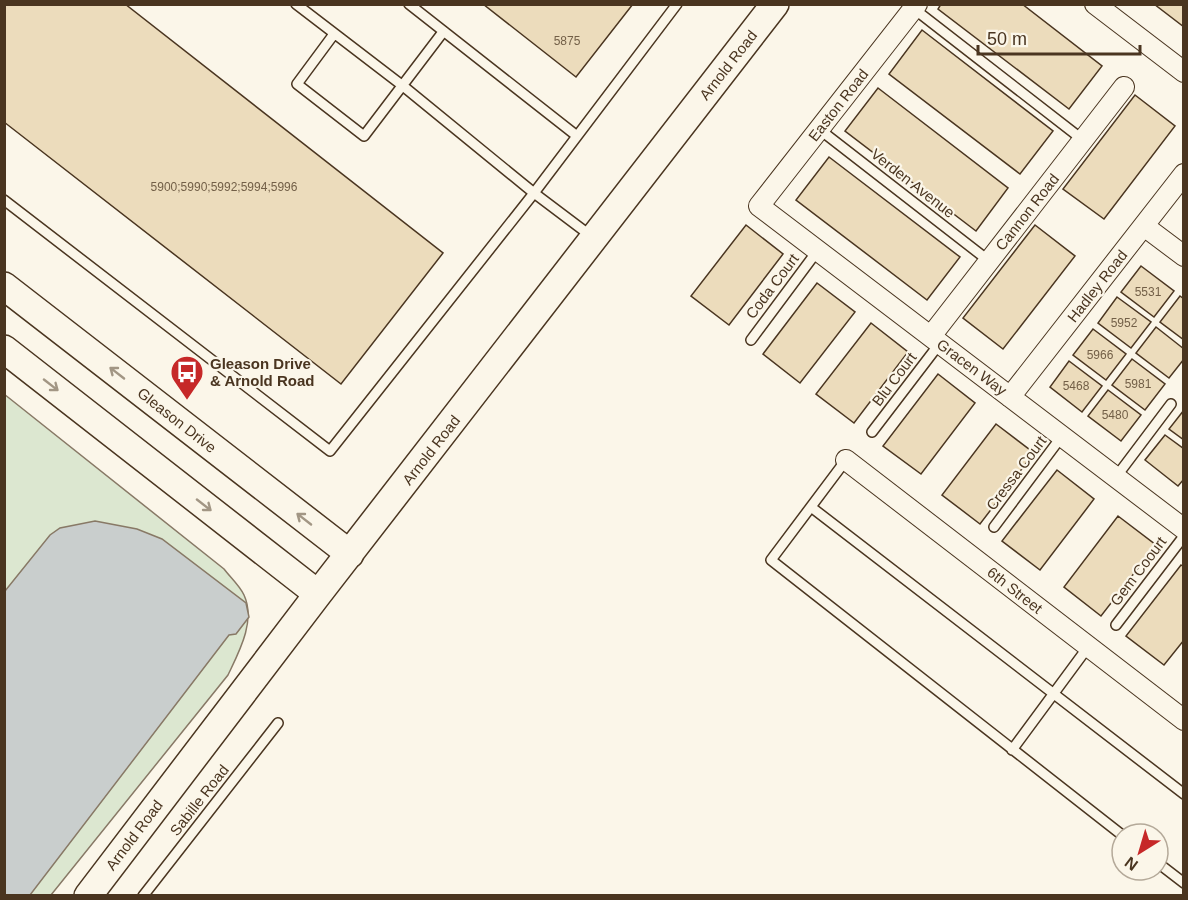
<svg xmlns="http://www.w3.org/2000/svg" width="1188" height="900" viewBox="0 0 1188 900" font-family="Arial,sans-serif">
  <rect width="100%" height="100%" fill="#fbf6e9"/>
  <path fill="#dce7d0" stroke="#887966" stroke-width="1.5" d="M 4,394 L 224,569 C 230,577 240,586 244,595 C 256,621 239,652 228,675 L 51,895 L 5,895 Z"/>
  <path fill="#c9cecd" stroke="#887966" stroke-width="1.5" d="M 95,521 L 137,529 L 162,539 L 246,603 L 249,617 L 236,634 L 229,635 L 30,895 L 5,895 L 5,591 L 50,535 L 60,528 Z"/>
  <path fill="#ecdcbc" stroke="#4a3520" stroke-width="1.5" d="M 4,4 L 125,4 L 443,253 L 341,384 L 4,122 Z
    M 483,4 L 633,4 L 576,77 Z
    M 941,4 L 1022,4 L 1102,66 L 1069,109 L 938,9 Z
    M 1154,4 L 1184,4 L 1184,27 Z
    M 922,30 L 1053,131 L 1020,174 L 889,74 Z
    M 878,88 L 1008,188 L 976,231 L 845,131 Z
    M 1135,95 L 1175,126 L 1104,219 L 1063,189 Z
    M 829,157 L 960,257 L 927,300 L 796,200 Z
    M 746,225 L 783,254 L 729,325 L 691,296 Z
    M 1035,225 L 1075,256 L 1003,349 L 963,318 Z
    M 1141,266 L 1174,291 L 1154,317 L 1121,292 Z
    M 817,283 L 855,312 L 800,383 L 763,354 Z
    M 1180,296 L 1184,299 L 1184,340 L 1160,322 Z
    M 1117,297 L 1151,322 L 1131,348 L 1098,323 Z
    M 871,323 L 908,352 L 854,423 L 816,394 Z
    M 1156,327 L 1184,349 L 1184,359 L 1169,378 L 1136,353 Z
    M 1093,329 L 1126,354 L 1106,380 L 1073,355 Z
    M 1132,359 L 1165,384 L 1145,410 L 1112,385 Z
    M 1069,361 L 1102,386 L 1082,412 L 1050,387 Z
    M 938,374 L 975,403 L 921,474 L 883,446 Z
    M 1108,390 L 1141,415 L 1121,441 L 1088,416 Z
    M 1184,410 L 1184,440 L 1169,429 Z
    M 996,424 L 1034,453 L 980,524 L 942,495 Z
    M 1165,435 L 1184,449 L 1184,479 L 1178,486 L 1145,460 Z
    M 1057,470 L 1094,499 L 1040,570 L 1002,541 Z
    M 1118,516 L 1156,545 L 1101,616 L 1064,587 Z
    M 1181,565 L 1184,567 L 1184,640 L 1164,665 L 1126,636 Z"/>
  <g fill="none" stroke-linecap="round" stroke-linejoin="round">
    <g stroke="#4a3520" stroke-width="12">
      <path id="lane" d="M 296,4 L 403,86 L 534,193 L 591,236
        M 409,4 L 577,136
        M 913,8 L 1083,140
        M 334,34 L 297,84 L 364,136 L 443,32
        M 819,129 L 989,261
        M 4,200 L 330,451 L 534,193 L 677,4
        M 751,340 L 818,250
        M 872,432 L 940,343
        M 846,460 L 771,560 L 1122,835
        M 1116,477 L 1171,404
        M 811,507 L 1184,794
        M 994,527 L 1062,436
        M 1116,625 L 1184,536
        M 1012,750 L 1088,647
        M 1158,863 L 1184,883
        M 143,896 L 278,723"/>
    </g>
    <g stroke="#4a3520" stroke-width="22">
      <path id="street" d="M 917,4 L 759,206 L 1184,529
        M 1095,4 L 1184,72
        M 1144,226 L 1184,256
        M 931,336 L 1124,87
        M 1010,397 L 1184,174
        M 846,460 L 1184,720"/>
    </g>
    <g stroke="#4a3520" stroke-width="30">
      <path id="secondary" d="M 4,286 L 350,554
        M 4,349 L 318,594
        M 88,896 L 318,594 L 775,4"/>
    </g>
    <use href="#lane" stroke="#fbf6e9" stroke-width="9"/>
    <use href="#street" stroke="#fbf6e9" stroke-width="20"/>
    <use href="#secondary" stroke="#fbf6e9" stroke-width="27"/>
  </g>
  <defs><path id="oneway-shaft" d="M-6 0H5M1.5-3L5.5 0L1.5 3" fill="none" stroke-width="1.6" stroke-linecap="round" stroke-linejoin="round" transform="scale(1.5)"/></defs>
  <g stroke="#a29684">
    <use href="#oneway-shaft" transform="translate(117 373) rotate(-142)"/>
    <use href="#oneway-shaft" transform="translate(51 385) rotate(38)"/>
    <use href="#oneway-shaft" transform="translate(204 505) rotate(38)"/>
    <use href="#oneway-shaft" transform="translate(304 519) rotate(-142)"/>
  </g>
  <defs>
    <g id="bus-pin" transform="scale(1.725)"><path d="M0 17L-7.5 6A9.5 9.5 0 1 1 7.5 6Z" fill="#c62828" stroke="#fbf6e9"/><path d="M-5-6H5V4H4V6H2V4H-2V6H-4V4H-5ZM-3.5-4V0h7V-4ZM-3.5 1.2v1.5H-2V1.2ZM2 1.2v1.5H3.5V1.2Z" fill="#fff"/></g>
  </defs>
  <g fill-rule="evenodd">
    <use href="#bus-pin" x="187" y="372"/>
  </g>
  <g text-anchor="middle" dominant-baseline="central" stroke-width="4.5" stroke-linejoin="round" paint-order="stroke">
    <g font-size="12" fill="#725f47">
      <text x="567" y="41">5875</text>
      <text x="224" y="187">5900;5990;5992;5994;5996</text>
      <text x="1148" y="292">5531</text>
      <text x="1124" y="323">5952</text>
      <text x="1100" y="355">5966</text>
      <text x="1138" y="384">5981</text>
      <text x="1076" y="386">5468</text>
      <text x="1115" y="415">5480</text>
    </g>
    <g font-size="15" fill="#4a3520" stroke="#fbf6e9">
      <text transform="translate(728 65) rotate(-52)">Arnold Road</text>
      <text transform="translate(838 105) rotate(-52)">Easton Road</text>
      <text transform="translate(913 183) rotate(38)">Verden Avenue</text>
      <text transform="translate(1027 212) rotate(-52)">Cannon Road</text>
      <text transform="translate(772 286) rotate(-53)">Coda Court</text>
      <text transform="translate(1097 286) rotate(-52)">Hadley Road</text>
      <text transform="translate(972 367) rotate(37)">Gracen Way</text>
      <text transform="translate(894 379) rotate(-53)">Blu Court</text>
      <text transform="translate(177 420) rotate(38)">Gleason Drive</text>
      <text transform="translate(431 450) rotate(-52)">Arnold Road</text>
      <text transform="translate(1016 473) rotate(-53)">Cressa Court</text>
      <text transform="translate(1138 571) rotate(-53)">Gem Coourt</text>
      <text transform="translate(1015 590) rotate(38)">6th Street</text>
      <text transform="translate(199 800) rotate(-52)">Sabille Road</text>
      <text transform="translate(134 835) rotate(-53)">Arnold Road</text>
    </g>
    <g font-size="15" font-weight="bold" fill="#4a3520" stroke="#fbf6e9" text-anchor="start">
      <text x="210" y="363">Gleason Drive<tspan x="210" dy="17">&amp; Arnold Road</tspan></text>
    </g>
  </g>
  <rect width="1188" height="900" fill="none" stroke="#4a3520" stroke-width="12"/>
  <g transform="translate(1140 852) rotate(217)"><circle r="28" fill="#fbf6e9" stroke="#b4a999" stroke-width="1.5"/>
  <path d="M0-4.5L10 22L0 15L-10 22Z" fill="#c62828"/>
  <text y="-9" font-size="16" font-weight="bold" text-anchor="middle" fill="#4a3520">N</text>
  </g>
  <path d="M978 45v9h162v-9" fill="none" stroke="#4a3520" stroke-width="3"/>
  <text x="987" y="45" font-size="18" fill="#4a3520" stroke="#fbf6e9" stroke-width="4.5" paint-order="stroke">50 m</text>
</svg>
